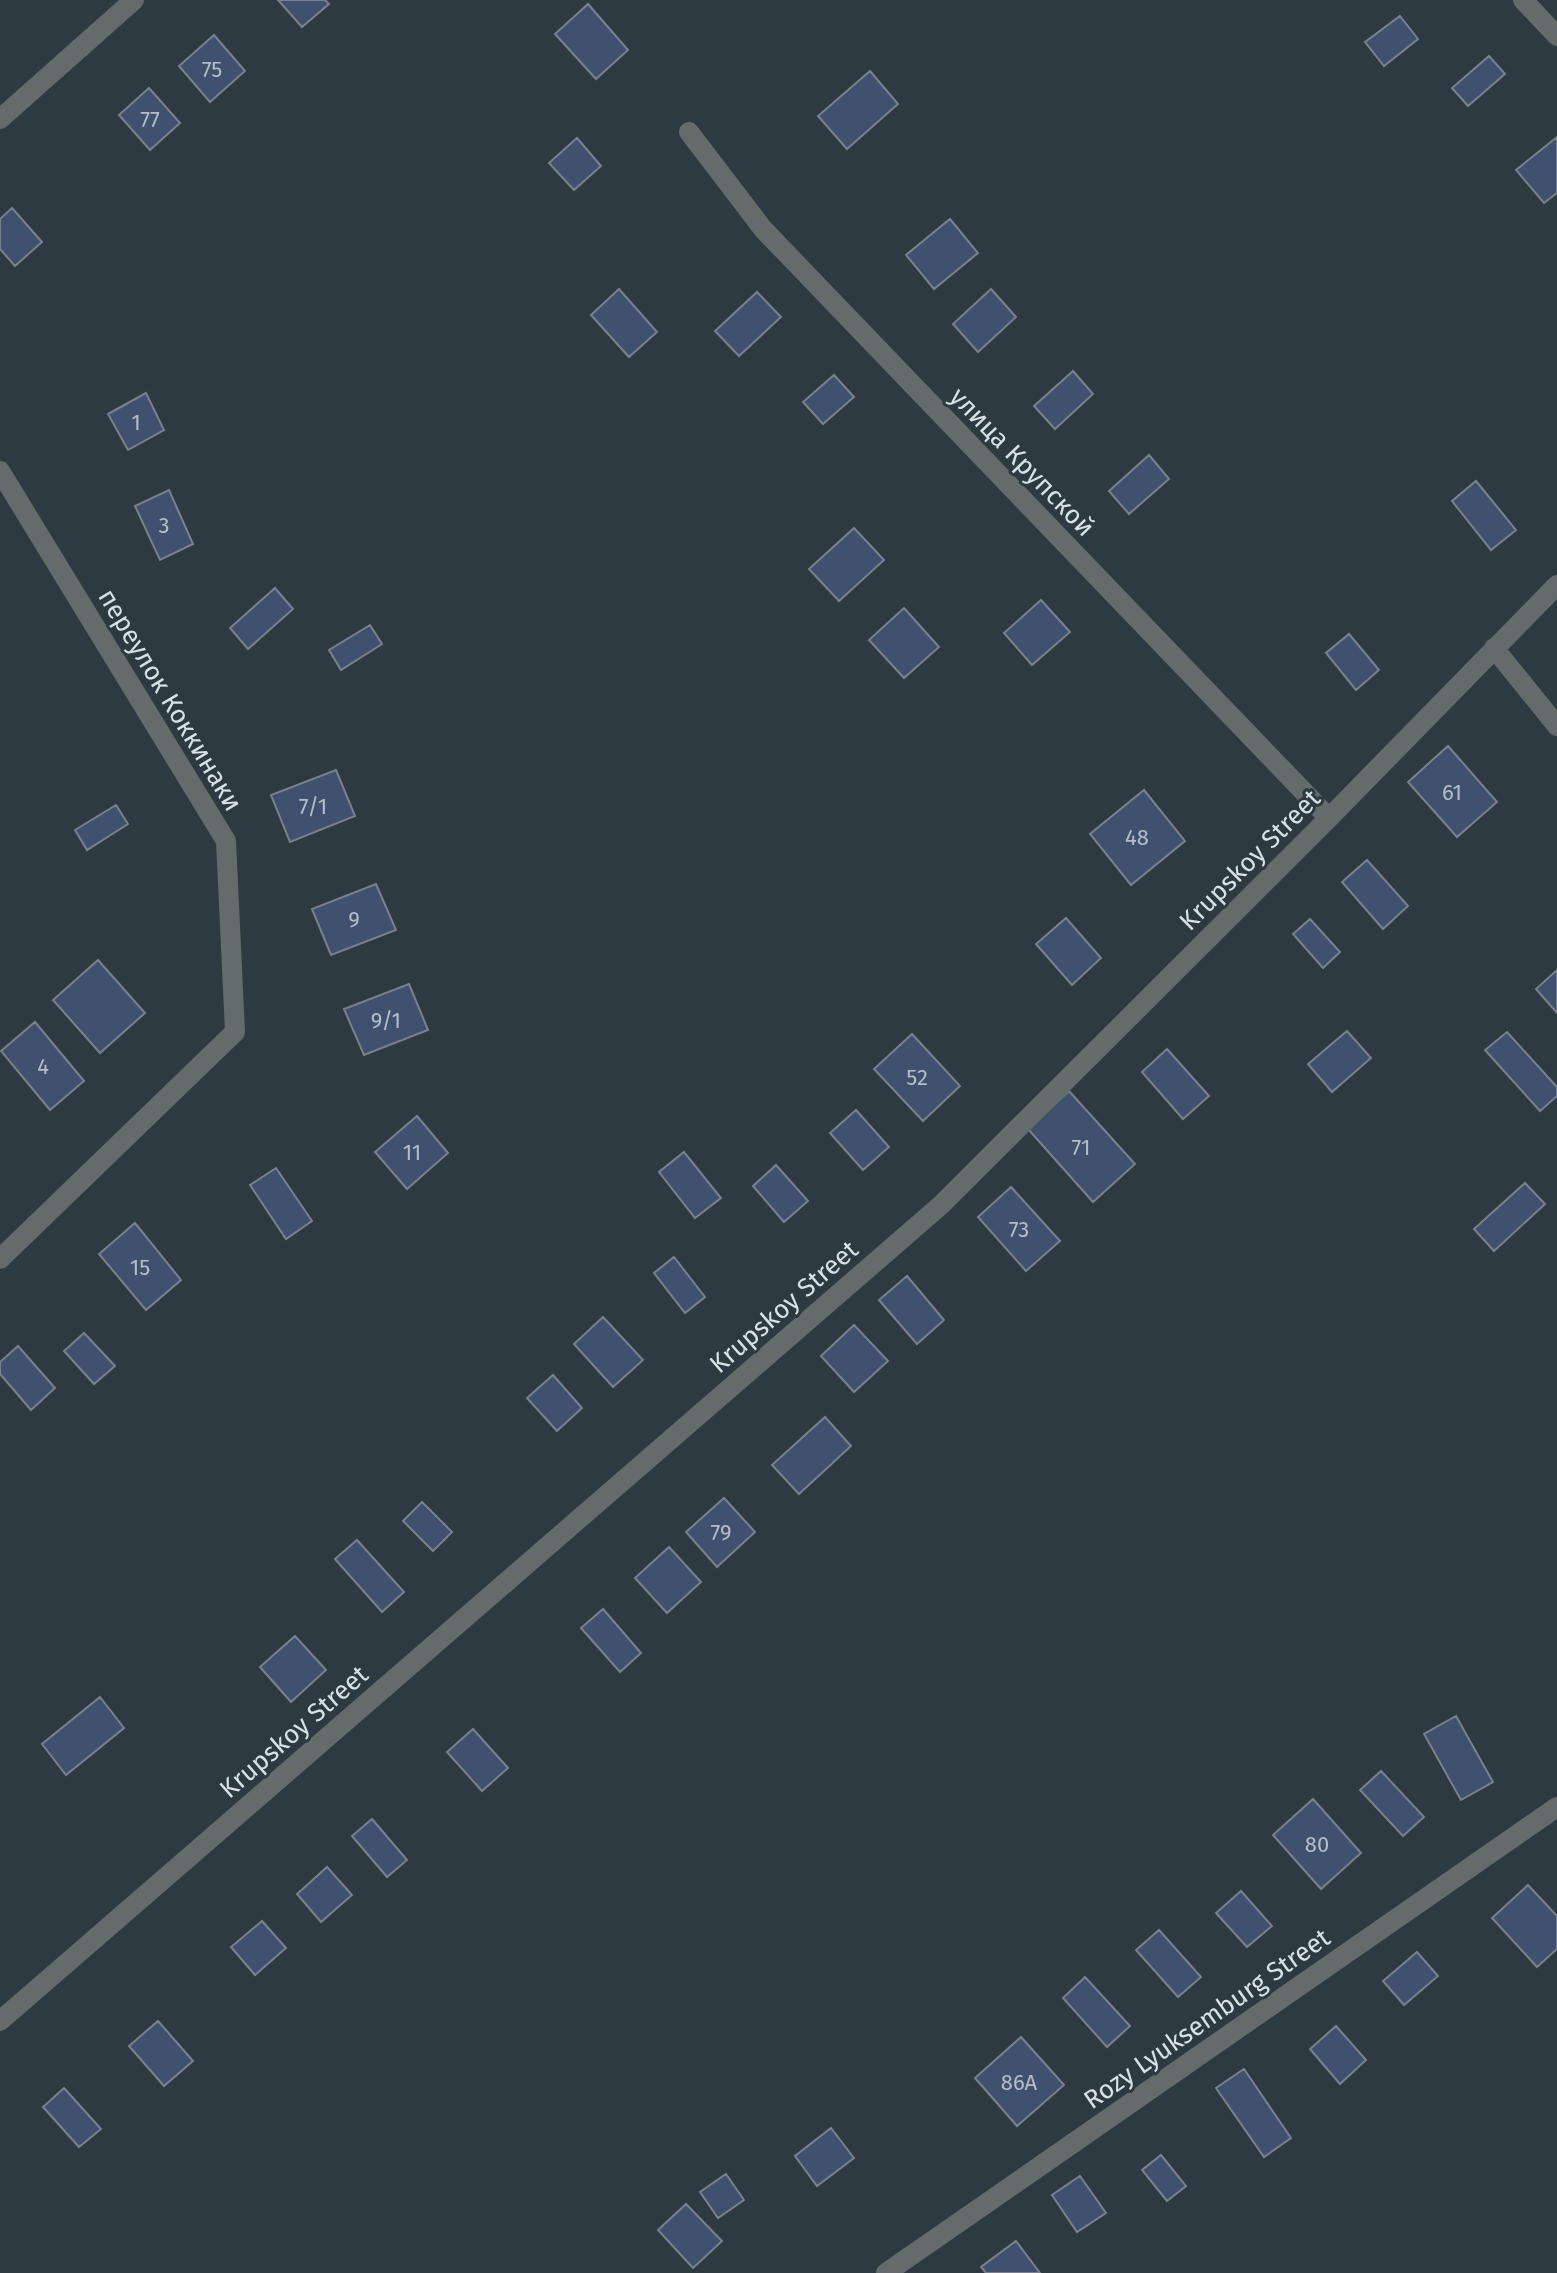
<svg xmlns="http://www.w3.org/2000/svg" width="1557" height="2273" viewBox="0 0 1557 2273" font-family="'Fira Sans',sans-serif">
  <rect width="100%" height="100%" fill="#2d3a41"/>
  <path fill="#40516f" stroke="#79818d" stroke-width="2" d="M 278,0 L 325,0 L 329,4 L 302,27 Z
    M 588,4 L 628,50 L 596,79 L 555,34 Z
    M 1400,16 L 1418,39 L 1384,66 L 1365,42 Z
    M 214,35 L 245,71 L 210,102 L 179,66 Z
    M 1489,56 L 1505,74 L 1468,106 L 1452,88 Z
    M 870,71 L 898,104 L 847,149 L 818,116 Z
    M 149,88 L 180,123 L 150,150 L 119,115 Z
    M 1557,137 L 1557,193 L 1544,203 L 1516,170 Z
    M 577,138 L 601,166 L 574,190 L 549,163 Z
    M 12,208 L 42,242 L 15,266 L 0,249 L 0,219 Z
    M 950,219 L 978,253 L 934,289 L 906,255 Z
    M 619,289 L 657,332 L 629,357 L 591,315 Z
    M 991,289 L 1016,317 L 978,352 L 953,324 Z
    M 757,292 L 781,317 L 739,356 L 715,331 Z
    M 1073,371 L 1093,394 L 1055,429 L 1034,406 Z
    M 834,375 L 854,397 L 823,424 L 803,402 Z
    M 146,393 L 164,430 L 128,450 L 108,414 Z
    M 1149,455 L 1169,479 L 1129,514 L 1109,491 Z
    M 1476,481 L 1516,530 L 1491,550 L 1452,501 Z
    M 169,490 L 193,544 L 160,560 L 135,506 Z
    M 854,528 L 884,560 L 839,601 L 809,569 Z
    M 275,588 L 293,609 L 248,649 L 230,628 Z
    M 1041,600 L 1070,632 L 1032,665 L 1004,633 Z
    M 904,608 L 939,647 L 904,678 L 869,640 Z
    M 370,625 L 382,644 L 341,670 L 329,650 Z
    M 1349,634 L 1379,670 L 1356,690 L 1326,653 Z
    M 1448,746 L 1497,802 L 1457,837 L 1408,782 Z
    M 336,770 L 355,816 L 290,842 L 271,795 Z
    M 1144,790 L 1185,841 L 1131,885 L 1090,834 Z
    M 116,805 L 128,824 L 87,850 L 75,830 Z
    M 1367,860 L 1408,906 L 1383,929 L 1342,882 Z
    M 376,884 L 396,930 L 331,955 L 312,909 Z
    M 1066,918 L 1101,958 L 1072,985 L 1036,944 Z
    M 1310,919 L 1340,952 L 1323,968 L 1293,934 Z
    M 98,960 L 145,1013 L 100,1053 L 53,1000 Z
    M 1557,970 L 1557,1013 L 1536,989 Z
    M 409,984 L 428,1030 L 364,1055 L 344,1009 Z
    M 35,1022 L 84,1081 L 50,1110 L 1,1051 Z
    M 1347,1031 L 1371,1058 L 1332,1092 L 1308,1064 Z
    M 1507,1032 L 1557,1087 L 1557,1096 L 1540,1111 L 1485,1050 Z
    M 912,1034 L 960,1086 L 923,1121 L 874,1069 Z
    M 1167,1049 L 1209,1096 L 1183,1119 L 1142,1072 Z
    M 1069,1091 L 1135,1164 L 1093,1202 L 1028,1129 Z
    M 856,1110 L 889,1147 L 863,1170 L 830,1133 Z
    M 417,1116 L 448,1153 L 407,1189 L 375,1152 Z
    M 684,1152 L 721,1198 L 695,1218 L 659,1172 Z
    M 776,1165 L 808,1201 L 784,1222 L 753,1186 Z
    M 276,1168 L 312,1221 L 286,1239 L 250,1185 Z
    M 1525,1183 L 1545,1204 L 1494,1251 L 1474,1229 Z
    M 1011,1187 L 1060,1241 L 1026,1271 L 978,1217 Z
    M 135,1223 L 181,1280 L 146,1310 L 99,1254 Z
    M 674,1257 L 705,1297 L 685,1313 L 654,1273 Z
    M 907,1276 L 944,1320 L 917,1344 L 879,1300 Z
    M 603,1317 L 643,1360 L 613,1387 L 574,1344 Z
    M 854,1325 L 888,1361 L 854,1392 L 821,1356 Z
    M 84,1333 L 115,1366 L 94,1384 L 64,1351 Z
    M 18,1346 L 55,1388 L 31,1410 L 0,1374 L 0,1362 Z
    M 553,1375 L 582,1408 L 557,1431 L 527,1398 Z
    M 825,1417 L 851,1446 L 799,1494 L 772,1465 Z
    M 724,1498 L 755,1532 L 717,1567 L 686,1532 Z
    M 422,1502 L 452,1532 L 433,1551 L 403,1521 Z
    M 357,1540 L 404,1592 L 382,1612 L 335,1559 Z
    M 669,1547 L 701,1582 L 667,1613 L 635,1578 Z
    M 603,1609 L 641,1653 L 620,1672 L 581,1628 Z
    M 295,1636 L 326,1670 L 291,1702 L 260,1667 Z
    M 100,1697 L 124,1728 L 66,1775 L 42,1744 Z
    M 1456,1716 L 1493,1782 L 1461,1800 L 1424,1734 Z
    M 473,1729 L 508,1768 L 482,1791 L 447,1752 Z
    M 1381,1771 L 1424,1817 L 1403,1836 L 1360,1790 Z
    M 1313,1799 L 1361,1853 L 1321,1889 L 1273,1835 Z
    M 372,1819 L 407,1860 L 387,1877 L 352,1836 Z
    M 327,1867 L 352,1895 L 321,1922 L 297,1894 Z
    M 1528,1885 L 1557,1916 L 1557,1949 L 1537,1967 L 1492,1918 Z
    M 1241,1891 L 1272,1926 L 1247,1947 L 1216,1913 Z
    M 262,1921 L 286,1948 L 255,1975 L 231,1947 Z
    M 1159,1930 L 1201,1977 L 1178,1997 L 1136,1950 Z
    M 1417,1952 L 1438,1976 L 1404,2005 L 1383,1981 Z
    M 1085,1977 L 1130,2026 L 1107,2047 L 1063,1998 Z
    M 158,2021 L 193,2061 L 164,2086 L 129,2046 Z
    M 1336,2026 L 1366,2060 L 1340,2084 L 1310,2049 Z
    M 1021,2037 L 1064,2085 L 1017,2126 L 975,2078 Z
    M 1244,2069 L 1291,2138 L 1264,2157 L 1216,2088 Z
    M 64,2088 L 101,2129 L 79,2147 L 43,2107 Z
    M 831,2128 L 854,2158 L 817,2186 L 795,2156 Z
    M 1161,2155 L 1186,2186 L 1167,2201 L 1142,2170 Z
    M 726,2174 L 744,2200 L 718,2218 L 700,2192 Z
    M 1080,2176 L 1106,2213 L 1077,2232 L 1052,2195 Z
    M 686,2204 L 722,2241 L 693,2268 L 658,2230 Z
    M 1016,2241 L 1040,2273 L 986,2273 L 981,2267 Z"/>
  <g fill="none" stroke-linecap="round" stroke-linejoin="round">
    <path stroke="#636b6b" stroke-width="20" d="M 1523,0 L 1557,36
      M 0,119 L 134,0
      M 689,132 L 763,229 L 1329,818
      M 0,471 L 226,841 L 235,1032 L 0,1259
      M 1494,648 L 1557,726
      M 0,2021 L 941,1205 L 1329,818 L 1557,585
      M 886,2273 L 1557,1807"/>
  </g>
  <g text-anchor="middle" dominant-baseline="central" stroke-width="6" stroke-linejoin="round" paint-order="stroke">
    <g font-size="22" fill="#b3bec8">
      <text x="212" y="69">75</text>
      <text x="150" y="119">77</text>
      <text x="136" y="422">1</text>
      <text x="164" y="525">3</text>
      <text x="1452" y="792">61</text>
      <text x="313" y="806">7/1</text>
      <text x="1137" y="837">48</text>
      <text x="354" y="919">9</text>
      <text x="386" y="1020">9/1</text>
      <text x="43" y="1066">4</text>
      <text x="917" y="1077">52</text>
      <text x="1081" y="1147">71</text>
      <text x="412" y="1152">11</text>
      <text x="1019" y="1229">73</text>
      <text x="140" y="1267">15</text>
      <text x="721" y="1532">79</text>
      <text x="1317" y="1844">80</text>
      <text x="1019" y="2082">86А</text>
    </g>
    <g font-size="26" fill="#d9e2e6" stroke="#2d3a41">
      <text transform="translate(1022 462) rotate(46)">улица Крупской</text>
      <text transform="translate(170 700) rotate(59)">переулок Коккинаки</text>
      <text transform="translate(1250 860) rotate(-45)">Krupskoy Street</text>
      <text transform="translate(784 1307) rotate(-41)">Krupskoy Street</text>
      <text transform="translate(294 1732) rotate(-41)">Krupskoy Street</text>
      <text transform="translate(1207 2019) rotate(-35)">Rozy Lyuksemburg Street</text>
    </g>
  </g>
</svg>
